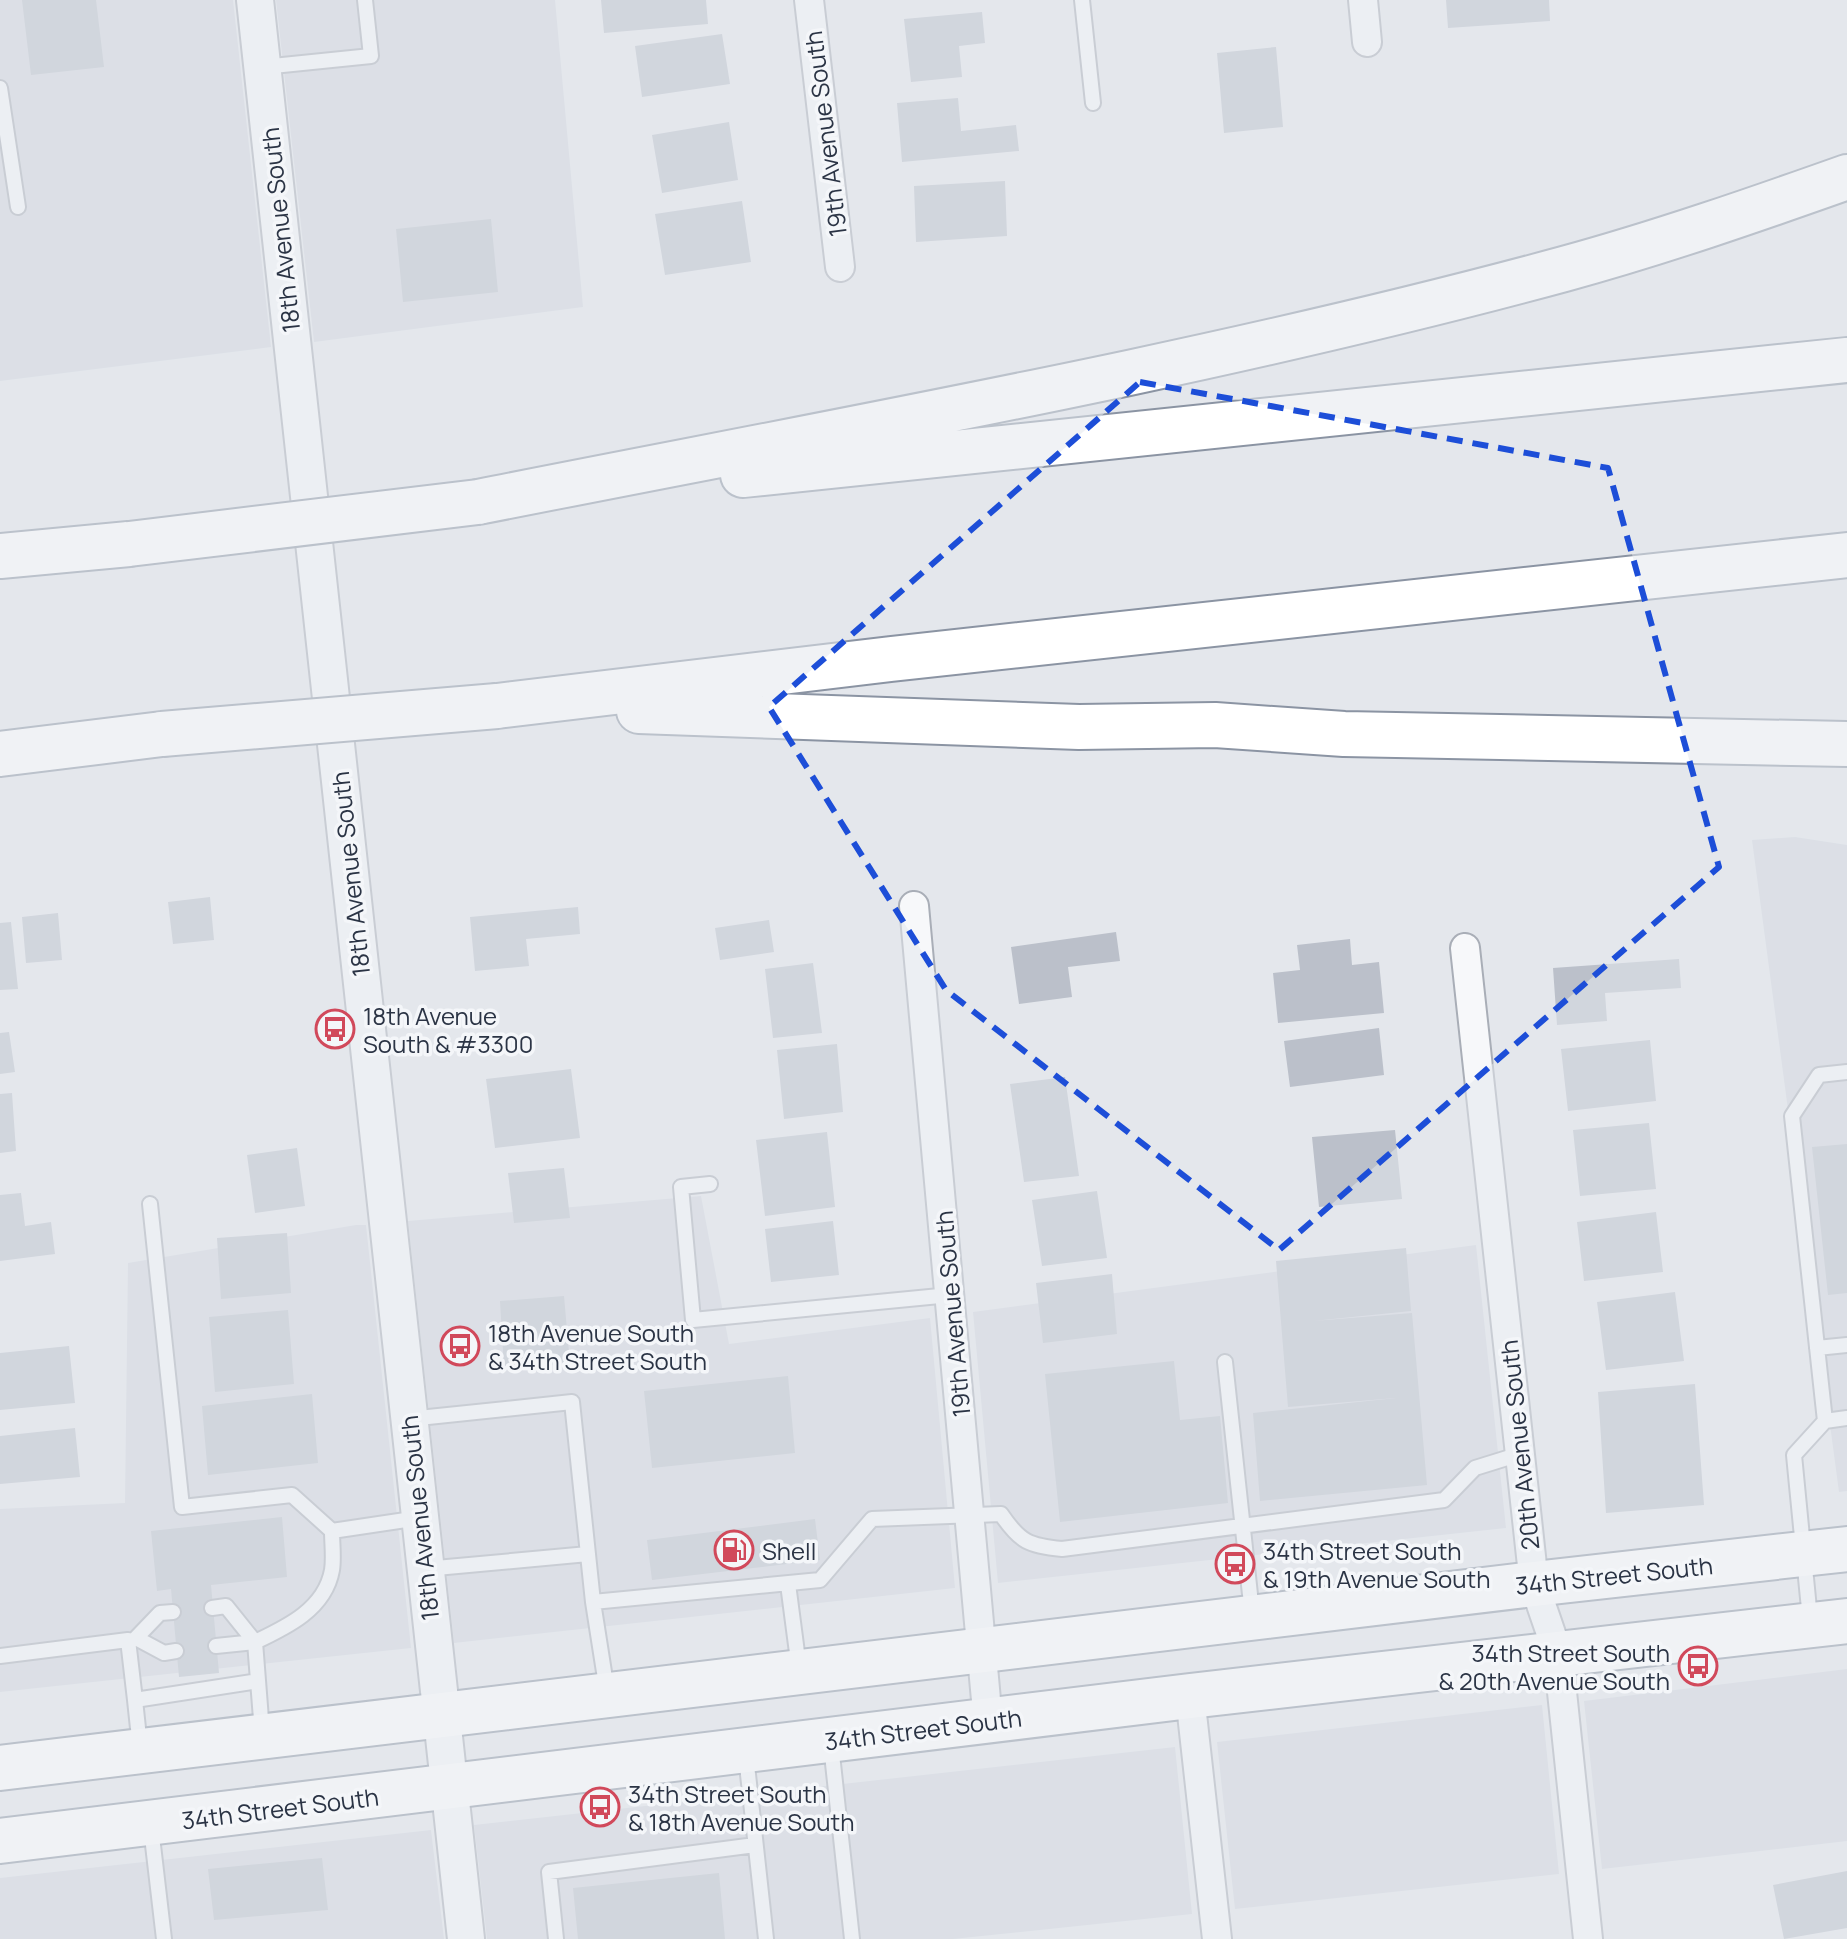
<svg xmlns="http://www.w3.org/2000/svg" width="1847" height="1939" viewBox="0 0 1847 1939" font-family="Manrope,sans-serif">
  <rect width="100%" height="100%" fill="#e4e7ec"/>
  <path fill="#d2d6de" d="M 0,0 L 233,0 L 271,347 L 0,381 Z
    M 276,0 L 555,0 L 583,307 L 314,342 Z
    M 1795,837 L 1847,845 L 1847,1491 L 1839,1492 L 1752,840 Z
    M 701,1196 L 729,1344 L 930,1318 L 955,1588 L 454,1643 L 408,1221 Z
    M 356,1225 L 366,1225 L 411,1648 L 0,1692 L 0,1509 L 125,1503 L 128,1263 Z
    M 1476,1245 L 1506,1528 L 998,1583 L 973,1312 Z
    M 1847,1669 L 1847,1841 L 1602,1869 L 1584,1701 Z
    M 1542,1705 L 1559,1874 L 1235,1909 L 1217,1742 Z
    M 1175,1747 L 1192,1914 L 953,1939 L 487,1939 L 474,1825 Z
    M 431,1830 L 444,1939 L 0,1939 L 0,1878 Z"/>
  <path fill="#bbc0ca" d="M 22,0 L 96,0 L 104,67 L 31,75 Z
    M 601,0 L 706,0 L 708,24 L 604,33 Z
    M 1446,0 L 1549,0 L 1550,21 L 1448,28 Z
    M 982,12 L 985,43 L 959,46 L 962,77 L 911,82 L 904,19 Z
    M 722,34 L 730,84 L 642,97 L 635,46 Z
    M 1276,47 L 1283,127 L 1224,133 L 1217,53 Z
    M 958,98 L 961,131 L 1016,125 L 1019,151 L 902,162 L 897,103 Z
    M 729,122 L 738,180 L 662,193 L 652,135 Z
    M 1005,181 L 1007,236 L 916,242 L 914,186 Z
    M 742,201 L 751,262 L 665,275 L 655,214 Z
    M 491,219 L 498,292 L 403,302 L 396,229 Z
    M 210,897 L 214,940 L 173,944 L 168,902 Z
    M 578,907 L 580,934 L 526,939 L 529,966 L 475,971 L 470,917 Z
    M 58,913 L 62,960 L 26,963 L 22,917 Z
    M 769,920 L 774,952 L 720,960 L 715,928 Z
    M 11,922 L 18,989 L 0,990 L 0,923 Z
    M 1116,932 L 1120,961 L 1068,967 L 1072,997 L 1019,1004 L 1011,947 Z
    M 1350,939 L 1352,965 L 1379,962 L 1384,1013 L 1278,1023 L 1273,973 L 1300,970 L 1297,945 Z
    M 1679,959 L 1681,988 L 1605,993 L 1607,1021 L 1557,1025 L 1553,968 Z
    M 813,963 L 822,1033 L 773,1038 L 765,969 Z
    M 1379,1028 L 1384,1075 L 1290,1087 L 1284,1041 Z
    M 9,1032 L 15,1072 L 0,1074 L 0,1033 Z
    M 1650,1040 L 1656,1101 L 1568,1111 L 1561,1049 Z
    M 837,1044 L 843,1112 L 784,1119 L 777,1050 Z
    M 571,1069 L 580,1138 L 495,1148 L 486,1079 Z
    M 1065,1077 L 1079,1176 L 1024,1182 L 1010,1084 Z
    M 12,1093 L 16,1151 L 0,1153 L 0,1094 Z
    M 1649,1123 L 1656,1189 L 1580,1196 L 1573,1130 Z
    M 1395,1130 L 1402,1199 L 1319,1207 L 1312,1137 Z
    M 827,1132 L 835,1207 L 765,1216 L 756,1140 Z
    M 1847,1144 L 1847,1293 L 1828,1295 L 1812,1147 Z
    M 297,1148 L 305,1206 L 255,1213 L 247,1155 Z
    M 564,1168 L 570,1218 L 514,1223 L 508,1173 Z
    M 1097,1191 L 1107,1258 L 1042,1266 L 1032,1200 Z
    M 21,1193 L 25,1226 L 51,1222 L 55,1254 L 0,1261 L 0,1195 Z
    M 1656,1212 L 1663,1272 L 1584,1281 L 1577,1222 Z
    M 833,1221 L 839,1275 L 771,1282 L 765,1229 Z
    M 287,1233 L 291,1293 L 221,1299 L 217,1238 Z
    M 1406,1248 L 1411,1311 L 1313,1321 L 1412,1313 L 1427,1485 L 1260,1501 L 1253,1413 L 1396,1398 L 1288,1407 L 1276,1261 Z
    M 1112,1274 L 1117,1334 L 1043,1343 L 1036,1283 Z
    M 1675,1292 L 1684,1361 L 1606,1370 L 1597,1302 Z
    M 564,1296 L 570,1364 L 504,1368 L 500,1301 Z
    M 288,1310 L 294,1384 L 215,1392 L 209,1317 Z
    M 69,1346 L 75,1403 L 0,1410 L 0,1353 Z
    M 1174,1361 L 1180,1420 L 1220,1416 L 1228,1503 L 1060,1522 L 1045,1374 Z
    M 788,1376 L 795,1453 L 652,1468 L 644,1391 Z
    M 1695,1384 L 1704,1505 L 1606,1513 L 1598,1392 Z
    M 312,1394 L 318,1463 L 208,1475 L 202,1406 Z
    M 75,1428 L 80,1477 L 0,1484 L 0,1436 Z
    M 282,1517 L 287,1577 L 211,1585 L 219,1673 L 179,1677 L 171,1589 L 157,1591 L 151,1531 Z
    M 815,1519 L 820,1560 L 652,1580 L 647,1540 Z
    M 322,1858 L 328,1910 L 214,1920 L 208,1869 Z
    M 1847,1871 L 1847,1928 L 1784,1939 L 1773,1885 Z
    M 719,1873 L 725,1939 L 578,1939 L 573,1888 Z"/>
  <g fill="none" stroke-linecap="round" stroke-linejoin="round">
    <g stroke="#a9aeb7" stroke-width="18">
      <path id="service" d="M 1082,0 L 1093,103
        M 263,67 L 371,56 L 365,0
        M 0,88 L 18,207
        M 1847,1072 L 1819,1075 L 1792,1116 L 1825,1421 L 1847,1418
        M 710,1184 L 681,1187 L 693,1320 L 950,1295
        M 150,1204 L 182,1507 L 292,1495 L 332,1531
        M 1817,1348 L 1847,1345
        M 1225,1362 L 1252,1613
        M 409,1419 L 572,1402 L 593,1602 L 820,1580 L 872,1519 L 1001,1514 C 1020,1542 1029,1546 1062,1549 L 1444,1500 L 1475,1468 L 1520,1454
        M 425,1569 L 588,1554
        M 788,1584 L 799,1668
        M 593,1602 L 607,1691
        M 212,1608 L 226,1606 L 255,1642 L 216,1646
        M 173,1612 L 160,1613 L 136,1638 L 164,1653 L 176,1651
        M 1810,1619 L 1794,1455 L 1825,1421
        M 0,1656 L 128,1640 L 135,1700
        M 262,1732 L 255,1642 C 287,1627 325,1609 332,1570 C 334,1558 332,1544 332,1531 L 419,1518
        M 831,1745 L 852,1939
        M 140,1747 L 135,1700 L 258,1681
        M 746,1756 L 766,1939
        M 151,1828 L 164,1939
        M 556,1939 L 549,1872 L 755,1845"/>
    </g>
    <g stroke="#a9aeb7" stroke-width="32">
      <path id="minor" d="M 809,0 L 840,267
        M 1363,0 L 1367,42
        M 914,906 L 988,1722
        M 1465,948 L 1534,1584 L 1558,1654 L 1588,1939
        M 1190,1696 L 1217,1939"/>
    </g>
    <g stroke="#a9aeb7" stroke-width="40">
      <path id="tertiary" d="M 255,0 L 466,1939"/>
    </g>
    <g stroke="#8b94a3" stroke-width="48">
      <path id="trunk" d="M 0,1768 L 1534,1584 L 1847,1549
        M 0,1841 L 1190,1696 L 1847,1621"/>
    </g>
    <g stroke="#8b94a3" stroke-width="48">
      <path id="motorway" d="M 743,475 L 1847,360
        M 478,502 C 841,430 1207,366 1564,269 C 1659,243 1754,210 1847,177
        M 0,556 L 129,544
        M 497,706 L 891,659 L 1847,555
        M 639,711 L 1079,727 L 1215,725 L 1344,734 L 1847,744
        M 0,754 L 162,734"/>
    </g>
    <use href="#service" stroke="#f7f8fa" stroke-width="14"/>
    <use href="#minor" stroke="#f7f8fa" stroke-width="28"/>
    <use href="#tertiary" stroke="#f7f8fa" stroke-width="36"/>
    <use href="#trunk" stroke="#fff" stroke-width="44"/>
    <use href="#motorway" stroke="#fff" stroke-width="44"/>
    <g stroke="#8b94a3" stroke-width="48" stroke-linecap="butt">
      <path id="motorway-bridge" d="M 129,544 L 478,502
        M 162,734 L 497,706"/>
    </g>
    <use href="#motorway-bridge" stroke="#fff" stroke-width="44"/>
  </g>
  <path d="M0 0H1847V1939H0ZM 1140,382 L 1608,468 L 1719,867 L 1279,1250 L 946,990 L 769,707 Z" fill="#e4e7ec" fill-opacity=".55" fill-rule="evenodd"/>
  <path fill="none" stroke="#1d4ed8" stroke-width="6" stroke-dasharray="16 10" stroke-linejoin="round" d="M 1140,382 L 1608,468 L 1719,867 L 1279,1250 L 946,990 L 769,707 Z"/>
  <defs>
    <g id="bus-ring" transform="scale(2)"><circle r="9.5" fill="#f4f6f9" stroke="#d1495b" stroke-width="1.5"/><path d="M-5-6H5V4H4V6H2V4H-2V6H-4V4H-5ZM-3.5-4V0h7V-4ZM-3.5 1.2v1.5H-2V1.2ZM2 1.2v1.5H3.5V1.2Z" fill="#d1495b"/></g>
    <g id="fuel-ring" transform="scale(2)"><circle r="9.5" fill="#f4f6f9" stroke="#d1495b" stroke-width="1.5"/><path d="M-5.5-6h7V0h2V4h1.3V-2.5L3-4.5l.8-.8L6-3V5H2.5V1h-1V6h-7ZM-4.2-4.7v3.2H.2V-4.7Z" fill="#d1495b"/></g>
  </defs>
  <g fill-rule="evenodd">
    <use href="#bus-ring" x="335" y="1029"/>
    <use href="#bus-ring" x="460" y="1346"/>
    <use href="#fuel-ring" x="734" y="1550"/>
    <use href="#bus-ring" x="1235" y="1564"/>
    <use href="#bus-ring" x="1698" y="1666"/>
    <use href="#bus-ring" x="600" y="1807"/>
  </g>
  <g text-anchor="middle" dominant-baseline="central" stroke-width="7" stroke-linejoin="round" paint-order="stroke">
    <g font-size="24" fill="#2b3445" stroke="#f4f6f9">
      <text transform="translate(825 134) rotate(-97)">19th Avenue South</text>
      <text transform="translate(280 230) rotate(-96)">18th Avenue South</text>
      <text transform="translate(350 874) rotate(-96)">18th Avenue South</text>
      <text transform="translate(952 1314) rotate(-95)">19th Avenue South</text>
      <text transform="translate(1519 1445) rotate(-96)">20th Avenue South</text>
      <text transform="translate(419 1518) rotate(-96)">18th Avenue South</text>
      <text transform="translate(1614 1575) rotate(-6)">34th Street South</text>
      <text transform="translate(923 1729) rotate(-7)">34th Street South</text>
      <text transform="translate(280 1808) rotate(-7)">34th Street South</text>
    </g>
    <g font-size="24" fill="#2b3445" stroke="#f4f6f9" text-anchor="start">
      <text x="363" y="1015">18th Avenue<tspan x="363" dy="28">South &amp; #3300</tspan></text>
      <text x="488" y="1332">18th Avenue South<tspan x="488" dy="28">&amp; 34th Street South</tspan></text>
      <text x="762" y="1550">Shell</text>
      <text x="1263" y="1550">34th Street South<tspan x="1263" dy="28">&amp; 19th Avenue South</tspan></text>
      <text x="1670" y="1652" text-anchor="end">34th Street South<tspan x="1670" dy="28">&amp; 20th Avenue South</tspan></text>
      <text x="628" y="1793">34th Street South<tspan x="628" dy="28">&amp; 18th Avenue South</tspan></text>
    </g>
  </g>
</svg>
